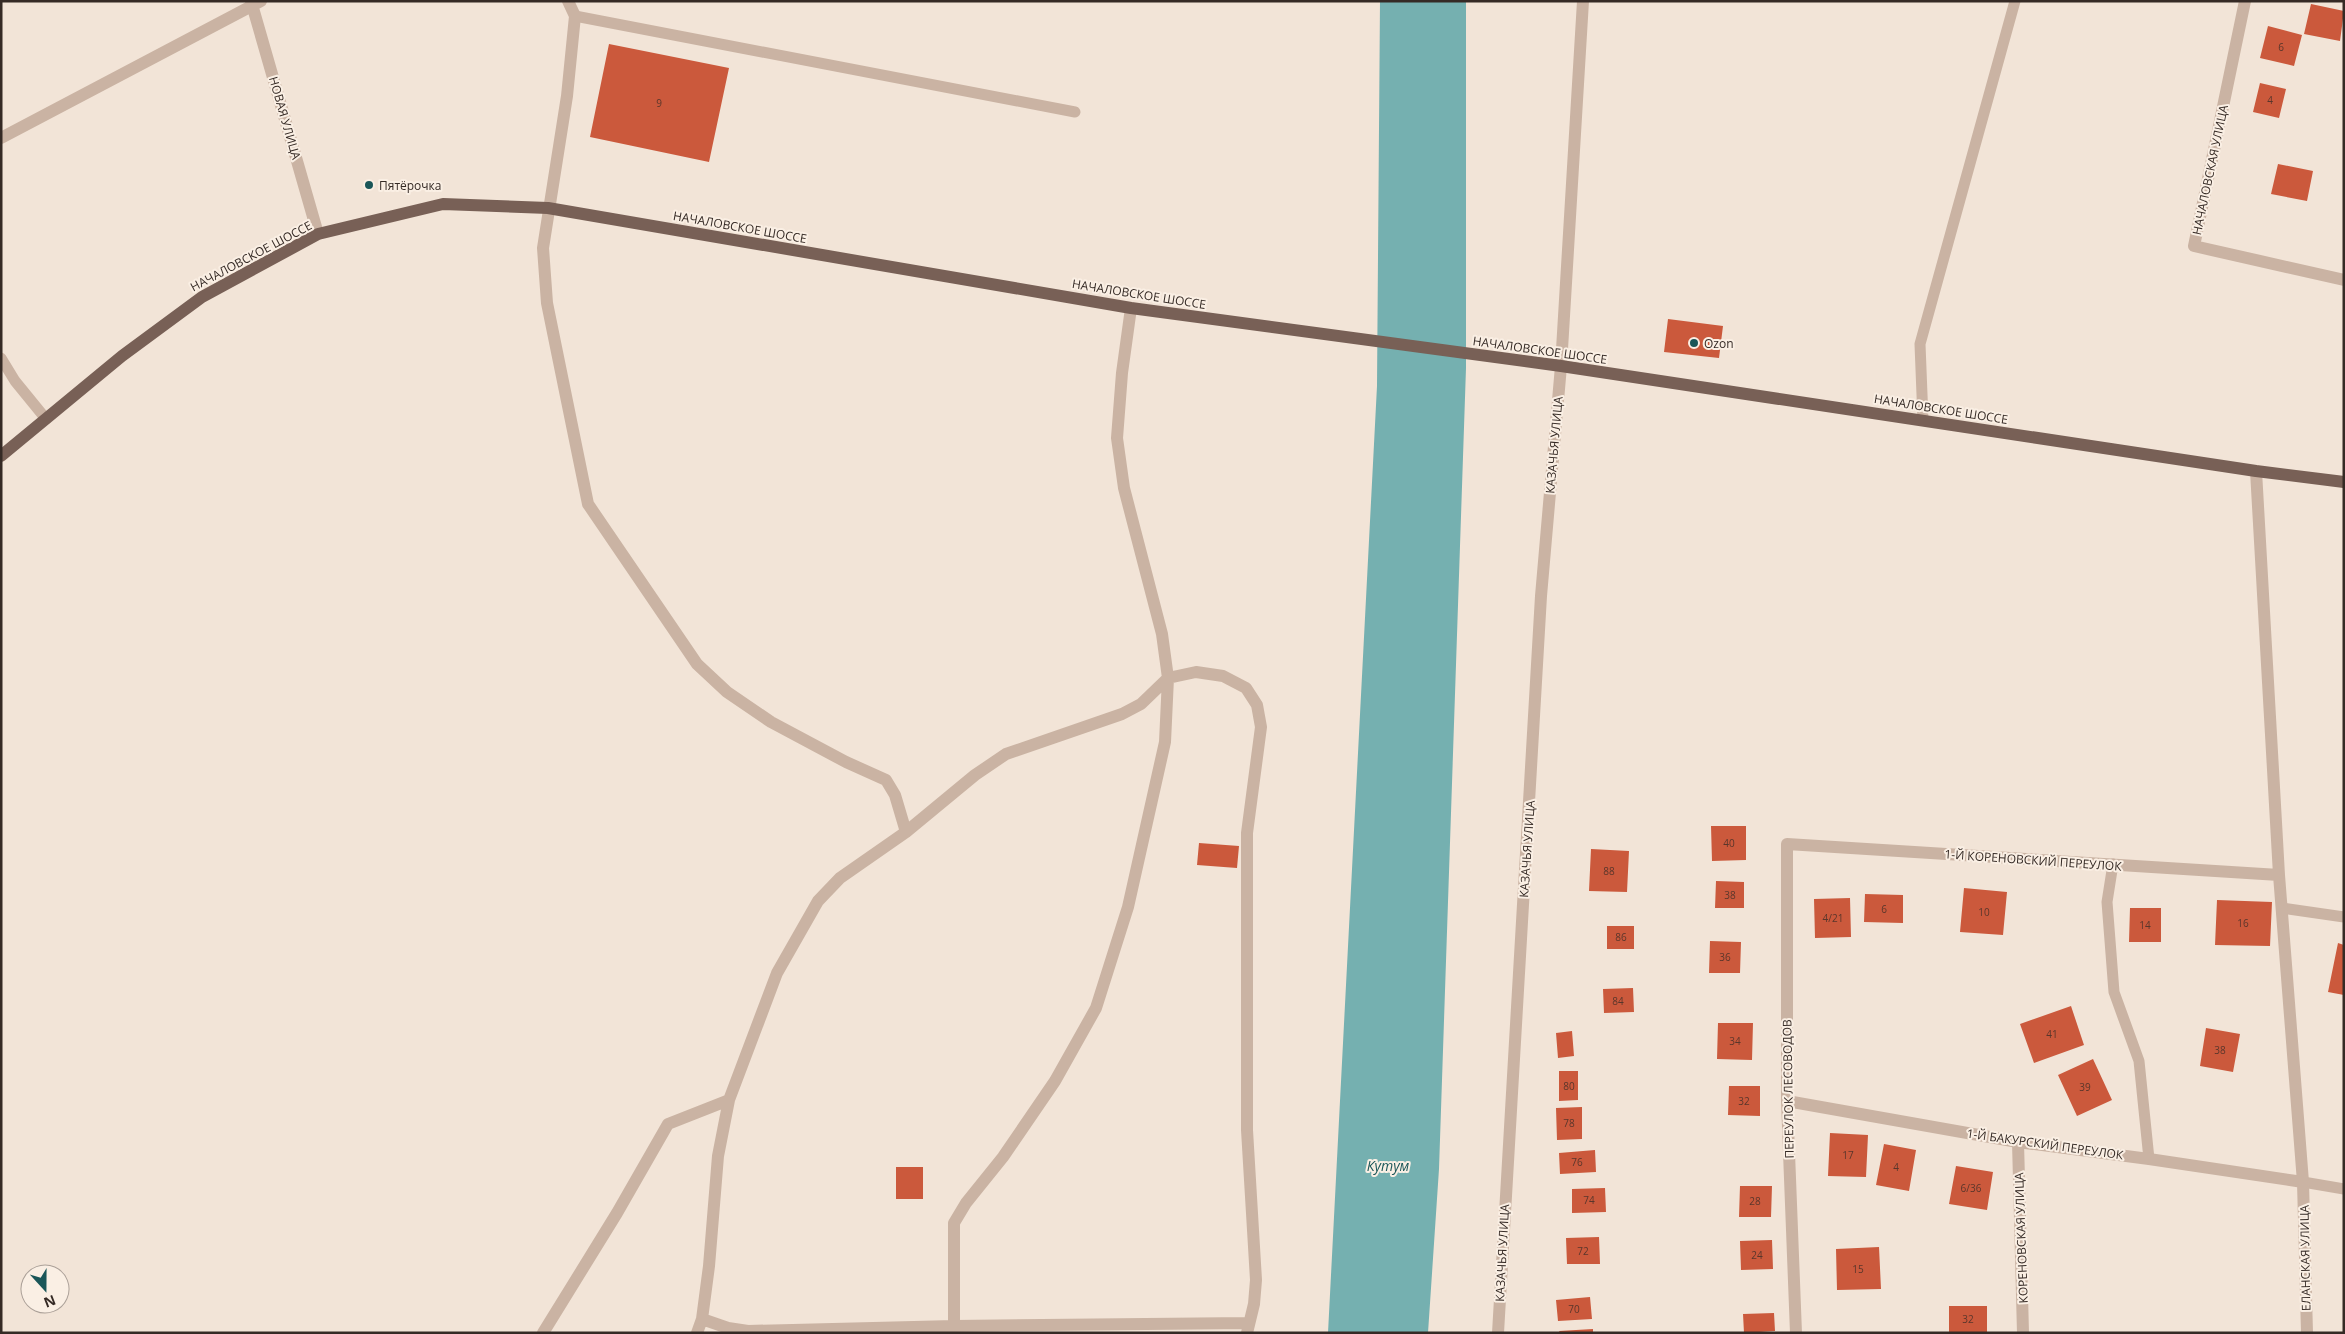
<svg xmlns="http://www.w3.org/2000/svg" width="2345" height="1334" viewBox="0 0 2345 1334" font-family="'Open Sans',sans-serif">
  <rect width="100%" height="100%" fill="#f2e4d7"/>
  <path fill="#75b0b0" d="M 1380,1 L 1466,1 L 1466,368 L 1439,1169 L 1428,1333 L 1328,1333 L 1377,386 Z"/>
  <path fill="#cb593c" d="M 2311,4 L 2344,11 L 2340,41 L 2304,34 Z
    M 2268,26 L 2302,35 L 2294,66 L 2260,58 Z
    M 609,44 L 729,68 L 709,162 L 590,137 Z
    M 2260,83 L 2286,89 L 2279,118 L 2253,112 Z
    M 2278,164 L 2313,171 L 2307,201 L 2271,194 Z
    M 1668,319 L 1723,326 L 1719,358 L 1664,352 Z
    M 1711,826 L 1746,826 L 1746,860 L 1712,861 Z
    M 1199,843 L 1239,846 L 1237,868 L 1197,865 Z
    M 1591,849 L 1629,851 L 1627,892 L 1589,891 Z
    M 1716,881 L 1744,882 L 1744,908 L 1715,908 Z
    M 1964,888 L 2007,892 L 2003,935 L 1960,932 Z
    M 1865,894 L 1903,895 L 1903,923 L 1864,922 Z
    M 1850,898 L 1851,937 L 1815,938 L 1814,899 Z
    M 2217,900 L 2272,902 L 2270,946 L 2215,945 Z
    M 2130,908 L 2161,908 L 2161,942 L 2129,942 Z
    M 1607,926 L 1634,926 L 1634,949 L 1607,949 Z
    M 1710,941 L 1741,942 L 1740,973 L 1709,973 Z
    M 2338,943 L 2344,945 L 2344,995 L 2328,992 Z
    M 1633,988 L 1634,1012 L 1604,1013 L 1603,989 Z
    M 2071,1006 L 2084,1045 L 2034,1063 L 2020,1024 Z
    M 1718,1023 L 1753,1023 L 1752,1060 L 1717,1059 Z
    M 2206,1028 L 2240,1034 L 2233,1072 L 2200,1066 Z
    M 1572,1031 L 1574,1056 L 1558,1058 L 1556,1033 Z
    M 2093,1059 L 2112,1100 L 2077,1116 L 2058,1075 Z
    M 1559,1071 L 1578,1071 L 1578,1100 L 1559,1101 Z
    M 1729,1086 L 1760,1086 L 1760,1116 L 1728,1115 Z
    M 1582,1107 L 1582,1139 L 1557,1140 L 1556,1108 Z
    M 1830,1133 L 1868,1135 L 1866,1177 L 1828,1176 Z
    M 1884,1144 L 1916,1150 L 1909,1191 L 1876,1185 Z
    M 1595,1150 L 1596,1172 L 1560,1174 L 1559,1153 Z
    M 1956,1166 L 1993,1172 L 1987,1210 L 1949,1204 Z
    M 896,1167 L 923,1167 L 923,1199 L 896,1199 Z
    M 1740,1186 L 1772,1186 L 1771,1217 L 1739,1217 Z
    M 1605,1188 L 1606,1212 L 1572,1213 L 1572,1189 Z
    M 1599,1237 L 1600,1264 L 1567,1264 L 1566,1238 Z
    M 1772,1240 L 1773,1269 L 1741,1270 L 1740,1241 Z
    M 1879,1247 L 1881,1289 L 1837,1290 L 1836,1249 Z
    M 1590,1297 L 1592,1319 L 1558,1321 L 1556,1300 Z
    M 1949,1306 L 1987,1306 L 1987,1333 L 1949,1333 Z
    M 1774,1313 L 1775,1331 L 1744,1333 L 1743,1314 Z
    M 1593,1329 L 1593,1333 L 1560,1333 L 1559,1331 Z"/>
  <g fill="none" stroke-linecap="round" stroke-linejoin="round">
    <path stroke="#cab3a3" stroke-width="11" d="M 575,16 L 1075,112
      M 1,358 L 15,381 L 46,419
      M 1923,420 L 1920,344 L 2015,1
      M 2113,864 L 2107,902 L 2114,992 L 2139,1061 L 2149,1159
      M 2282,908 L 2344,917
      M 2303,1182 L 2344,1189"/>
    <path stroke="#cab3a3" stroke-width="12" d="M 251,1 L 318,234
      M 568,1 L 575,16 L 567,96 L 543,248 L 547,303 L 588,504 L 697,664 L 727,692 L 771,722 L 846,762 L 886,780 L 895,795 L 906,832
      M 2245,1 L 2194,246 L 2344,280
      M 1,138 L 261,1
      M 2256,471 L 2279,875 L 2303,1182 L 2307,1333
      M 1787,1101 L 2018,1142 L 2149,1159 L 2303,1182
      M 2018,1142 L 2023,1333
      M 702,1319 L 728,1328 L 748,1331 L 954,1326 L 1249,1323
      M 543,1333 L 617,1213 L 668,1124 L 729,1100
      M 697,1333 L 702,1319 L 709,1266 L 718,1156 L 729,1100 L 777,973 L 818,901 L 840,878 L 906,832 L 975,775 L 1006,754 L 1122,714 L 1141,704 L 1168,678 L 1196,672 L 1223,676 L 1246,688 L 1257,705 L 1261,727 L 1247,833 L 1247,1130 L 1256,1280 L 1254,1304 L 1247,1333
      M 954,1333 L 954,1223 L 966,1203 L 1003,1157 L 1055,1081 L 1096,1008 L 1128,907 L 1165,742 L 1168,678 L 1162,634 L 1124,488 L 1117,438 L 1122,373 L 1131,308
      M 1498,1333 L 1541,596 L 1561,366 L 1583,1
      M 1796,1333 L 1787,1101 L 1787,844 L 2279,875"/>
    <path stroke="#786056" stroke-width="12" d="M 1,456 L 122,356 L 202,297 L 318,234 L 443,204 L 548,208 L 1131,308 L 1561,366 L 2256,471 L 2344,482"/>
  </g>
  <g fill="#1a5658" stroke="#faefe4" stroke-width="2">
    <circle cx="369" cy="185" r="5"/>
    <circle cx="1694" cy="343" r="5"/>
  </g>
  <g text-anchor="middle" dominant-baseline="central" stroke-width="4" stroke-linejoin="round" paint-order="stroke">
    <g font-size="10" fill="#5a362b">
      <text x="2281" y="47">6</text>
      <text x="2270" y="100">4</text>
      <text x="659" y="103">9</text>
      <text x="1729" y="843">40</text>
      <text x="1609" y="871">88</text>
      <text x="1730" y="895">38</text>
      <text x="1884" y="909">6</text>
      <text x="1984" y="912">10</text>
      <text x="1833" y="918">4/21</text>
      <text x="2243" y="923">16</text>
      <text x="2145" y="925">14</text>
      <text x="1621" y="937">86</text>
      <text x="1725" y="957">36</text>
      <text x="1618" y="1001">84</text>
      <text x="2052" y="1034">41</text>
      <text x="1735" y="1041">34</text>
      <text x="2220" y="1050">38</text>
      <text x="1569" y="1086">80</text>
      <text x="2085" y="1087">39</text>
      <text x="1744" y="1101">32</text>
      <text x="1569" y="1123">78</text>
      <text x="1848" y="1155">17</text>
      <text x="1577" y="1162">76</text>
      <text x="1896" y="1167">4</text>
      <text x="1971" y="1188">6/36</text>
      <text x="1589" y="1200">74</text>
      <text x="1755" y="1201">28</text>
      <text x="1583" y="1251">72</text>
      <text x="1757" y="1255">24</text>
      <text x="1858" y="1269">15</text>
      <text x="1574" y="1309">70</text>
      <text x="1968" y="1319">32</text>
    </g>
    <g font-size="12" fill="#352a25" stroke="#faefe4">
      <text transform="translate(285 118) rotate(74)">НОВАЯ УЛИЦА</text>
      <text transform="translate(2210 170) rotate(-78)">НАЧАЛОВСКАЯ УЛИЦА</text>
      <text transform="translate(740 227) rotate(10)">НАЧАЛОВСКОЕ ШОССЕ</text>
      <text transform="translate(251 256) rotate(-28)">НАЧАЛОВСКОЕ ШОССЕ</text>
      <text transform="translate(1139 294) rotate(9)">НАЧАЛОВСКОЕ ШОССЕ</text>
      <text transform="translate(1540 350) rotate(8)">НАЧАЛОВСКОЕ ШОССЕ</text>
      <text transform="translate(1941 409) rotate(9)">НАЧАЛОВСКОЕ ШОССЕ</text>
      <text transform="translate(1554 445) rotate(-85)">КАЗАЧЬЯ УЛИЦА</text>
      <text transform="translate(1527 849) rotate(-86)">КАЗАЧЬЯ УЛИЦА</text>
      <text transform="translate(2033 860) rotate(4)">1-Й КОРЕНОВСКИЙ ПЕРЕУЛОК</text>
      <text transform="translate(1788 1089) rotate(-91)">ПЕРЕУЛОК ЛЕСОВОДОВ</text>
      <text transform="translate(2045 1144) rotate(8)">1-Й БАКУРСКИЙ ПЕРЕУЛОК</text>
      <text transform="translate(2021 1238) rotate(-92)">КОРЕНОВСКАЯ УЛИЦА</text>
      <text transform="translate(1502 1253) rotate(-87)">КАЗАЧЬЯ УЛИЦА</text>
      <text transform="translate(2305 1258) rotate(-91)">ЕЛАНСКАЯ УЛИЦА</text>
    </g>
    <g font-size="12" fill="#352a25" stroke="#faefe4" text-anchor="start">
      <text x="379" y="185">Пятёрочка</text>
      <text x="1704" y="343">Ozon</text>
    </g>
    <g font-size="14" font-style="italic" fill="#1a5658" stroke="#faefe4">
      <text x="1388" y="1165">Кутум</text>
    </g>
  </g>
  <rect width="2345" height="1334" fill="none" stroke="#352a25" stroke-width="5"/>
  <g transform="translate(45 1289) rotate(159)"><circle r="24" fill="#faefe4" stroke="#aba098"/>
  <path d="M0-4L9 19L0 12L-9 19Z" fill="#1a5658"/>
  <text y="-8" font-size="14" font-weight="bold" text-anchor="middle" fill="#352a25">N</text>
  </g>
</svg>
